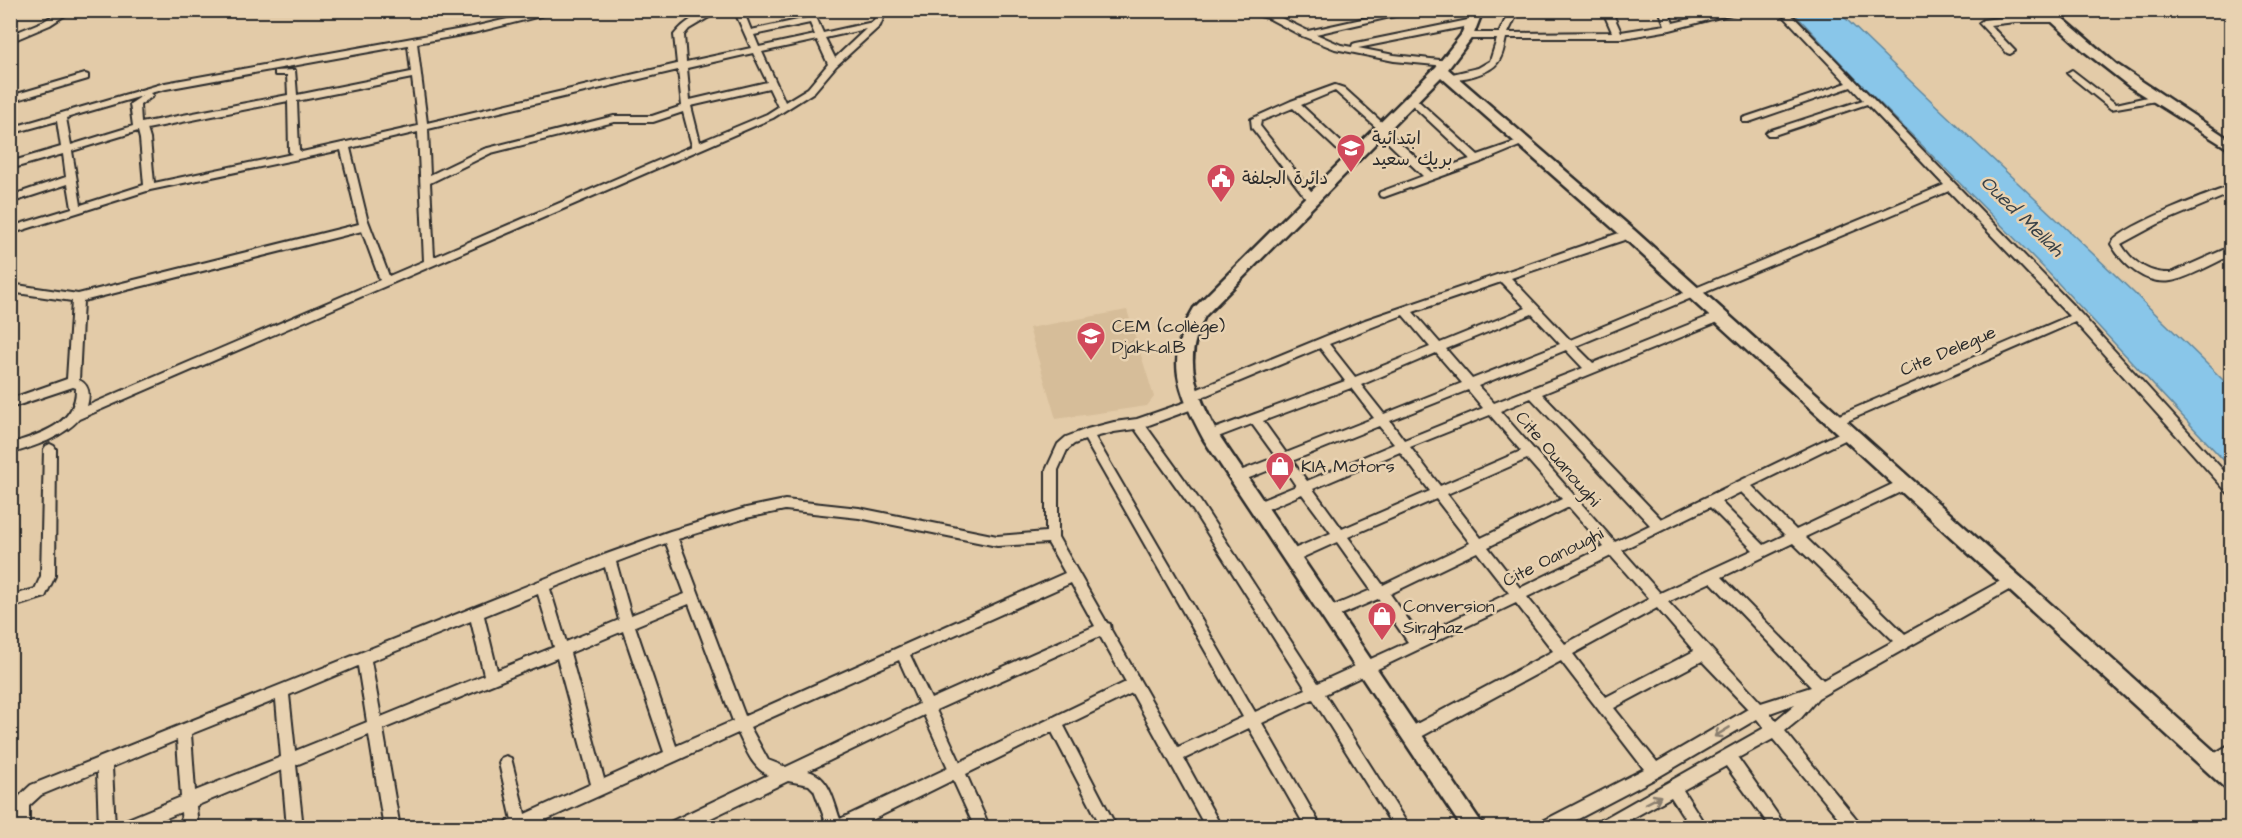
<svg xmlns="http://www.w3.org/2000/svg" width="2242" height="838" viewBox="0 0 2242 838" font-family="'Architects Daughter','Playpen Sans Arabic',sans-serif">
  <rect width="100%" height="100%" fill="#e3cba8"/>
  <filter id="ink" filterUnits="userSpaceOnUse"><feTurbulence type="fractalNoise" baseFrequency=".0167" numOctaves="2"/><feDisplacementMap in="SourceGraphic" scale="12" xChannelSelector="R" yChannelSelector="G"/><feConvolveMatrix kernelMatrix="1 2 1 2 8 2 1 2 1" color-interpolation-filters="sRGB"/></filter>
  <g filter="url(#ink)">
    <path fill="#d6bd99" d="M 1127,310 L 1154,397 L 1147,406 L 1056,419 L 1029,328 Z"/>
    <path fill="#89c6e9" stroke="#63889d" stroke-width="1.5" d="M 1792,11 L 1838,11 C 1967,138 2103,259 2231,388 L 2231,468 L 2043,267 L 1858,81 Z"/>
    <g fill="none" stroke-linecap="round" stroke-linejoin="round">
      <g stroke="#2b2b2b" stroke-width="4">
        <path id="street" d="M 62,10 L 73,10 L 50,25 L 10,42 L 10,35 L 44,21 Z
          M 546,10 L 564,10 L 473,33 L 417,43 L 427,123 L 677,64 L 674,35 C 685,21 703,10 721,10 L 689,29 L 684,35 L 686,62 L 751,48 L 734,10 L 743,10 L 751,30 L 807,18 L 804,10 L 813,10 L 823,33 L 873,22 L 876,16 L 873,10 L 882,10 L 884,16 L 880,26 L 836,66 L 814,92 L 773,118 L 79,419 C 62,438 35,446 10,454 L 10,444 C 39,434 77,425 76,388 L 73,387 L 10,408 L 10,399 L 67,379 L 72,301 L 10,292 L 10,284 L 78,294 L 359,224 L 341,150 L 150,190 L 10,234 L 10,227 L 72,208 L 68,184 L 10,203 L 10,196 L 66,177 L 63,154 L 10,169 L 10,162 L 61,147 L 57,121 L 10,134 L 10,128 L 165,83 L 473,27 ZM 810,23 L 815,35 L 759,47 L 754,35 ZM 866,29 L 835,58 L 825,38 ZM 817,40 L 828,64 L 808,88 L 785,102 L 762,52 ZM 408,45 L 411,72 L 297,95 L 295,70 L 275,71 L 275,75 L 287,75 L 288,95 L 141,123 L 140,105 L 153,96 L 150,93 L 166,89 ZM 753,53 L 767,82 L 690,100 L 687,68 ZM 678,70 L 682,106 L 652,116 L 614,116 L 484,149 L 430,175 L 428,129 ZM 412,78 L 418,126 L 302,152 L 299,150 L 297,101 ZM 769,88 L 778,107 L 767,114 L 700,142 L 691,106 ZM 142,96 L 130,104 L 133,126 L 71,145 L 66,118 ZM 288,101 L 289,151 L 292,154 L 154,183 L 150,139 L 147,129 ZM 683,112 L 692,146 L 434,257 L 430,183 L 491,153 L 614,122 L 653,122 ZM 138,131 L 140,139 L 144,185 L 81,205 L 72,151 ZM 418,132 L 424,261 L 389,276 L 367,218 L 350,148 ZM 362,231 L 380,280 L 87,406 C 90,395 90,385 79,380 L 83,301 Z
          M 1236,10 L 1265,12 L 1265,10 L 1274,10 L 1274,13 L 1310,10 L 1279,17 L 1308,31 L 1402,10 L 1421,10 L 1316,34 L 1341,45 L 1352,47 L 1353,44 L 1356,43 L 1473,19 L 1477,22 L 1473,25 L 1358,48 L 1394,55 L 1449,61 L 1451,63 L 1446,66 L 1394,61 L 1335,49 L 1302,36 L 1268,18 Z
          M 1510,10 L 1519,10 L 1508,33 L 1612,32 L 1605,16 L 1578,10 L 1612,12 L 1621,32 L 1665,25 L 1659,10 L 1668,10 L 1673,23 L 1729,10 L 1747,10 L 1670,30 L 1624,38 L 1506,38 C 1504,46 1503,56 1498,62 C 1490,74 1462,80 1448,79 L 1448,75 L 1478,68 L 1490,61 L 1497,39 L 1467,39 L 1462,36 L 1467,33 L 1499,33 Z
          M 1778,10 L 1787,10 L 2081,314 L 2232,480 L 2232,494 L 2228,493 L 2075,322 L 1838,425 L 1830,425 L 1828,422 L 1830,419 L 2069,316 L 1949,191 L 1576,346 L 1593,363 L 1715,314 L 1719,313 L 1725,317 L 1723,320 L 1542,394 L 1661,519 L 1847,429 L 1851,431 L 1853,434 L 1851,437 L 1752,486 L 1796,530 L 1899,481 L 1907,481 L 1909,485 L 1907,489 L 1805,537 L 1905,634 L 2006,578 L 2011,576 L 2016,578 L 2018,582 L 2016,586 L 1818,698 L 1801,718 L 1785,731 L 1864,828 L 1847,828 L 1773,739 L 1738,758 L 1787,828 L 1771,828 L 1726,766 L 1683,790 L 1707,828 L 1691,828 L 1671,797 L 1631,819 L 1635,828 L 1594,828 L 1596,823 L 1764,728 L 1757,719 L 1660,776 L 1561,828 L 1537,828 L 1539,823 L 1644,769 L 1561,661 L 1417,739 L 1412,741 L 1407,739 L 1405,734 L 1407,729 L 1553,651 L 1516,603 L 1325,694 L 1410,828 L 1394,828 L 1313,699 L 1262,723 L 1322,828 L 1306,828 L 1249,728 L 1184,759 L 1222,828 L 1206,828 L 1132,693 L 1064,726 L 1117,828 L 1102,828 L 1052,732 L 966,774 L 990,828 L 975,828 L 953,780 L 856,828 L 828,828 L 814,790 L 809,785 L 788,781 L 690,828 L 666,828 L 668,823 L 768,775 C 751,766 746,749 738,733 L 528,828 L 503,828 L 505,823 L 512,820 L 499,763 L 501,758 L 506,756 L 511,758 L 525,814 L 591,784 L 557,658 L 383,729 L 400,828 L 384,828 L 369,735 L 296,765 L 303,828 L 287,828 L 282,770 L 196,806 L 198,828 L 182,828 L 181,812 L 142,828 L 116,828 L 118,823 L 181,797 L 177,740 L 112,767 L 115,828 L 99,828 L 97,772 L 41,795 L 29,806 L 29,828 L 13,828 C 14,803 12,802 31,785 L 604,555 L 670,531 L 746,508 L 785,500 L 859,508 L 997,536 L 1046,532 L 1046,470 L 1058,444 L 1066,437 L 1087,429 L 1114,422 L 1137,419 L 1189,401 L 1184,397 L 1186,394 L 1365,320 L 1625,231 L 1633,231 L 1634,234 L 1633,237 L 1511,278 L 1570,340 L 1944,185 L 1867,104 L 1774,135 L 1768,135 L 1766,133 L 1768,131 L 1863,100 L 1851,87 L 1749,122 L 1743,122 L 1743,118 L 1847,83 ZM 1501,282 L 1526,308 L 1440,343 L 1413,312 ZM 1532,314 L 1560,344 L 1472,379 L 1446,349 ZM 1403,315 L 1430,347 L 1355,377 L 1329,344 ZM 1320,348 L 1345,381 L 1206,432 L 1204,435 L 1206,438 L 1210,440 L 1252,424 L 1276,457 L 1235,473 L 1233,477 L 1235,481 L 1239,482 L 1282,465 L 1296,486 L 1255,503 L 1253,507 L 1255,511 L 1259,512 L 1263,511 L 1302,494 L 1331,533 L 1287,552 L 1285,556 L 1287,560 L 1292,562 L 1297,560 L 1337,542 L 1371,590 L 1326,609 L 1324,613 L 1326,617 L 1331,619 L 1378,599 L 1408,642 L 1318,683 L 1200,501 L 1146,426 L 1198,407 L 1200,404 L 1195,400 ZM 1566,350 L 1583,368 L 1494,403 L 1478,386 ZM 1436,353 L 1462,383 L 1384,414 L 1361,385 ZM 1351,388 L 1374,418 L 1286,453 L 1263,421 ZM 1468,390 L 1483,408 L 1404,440 L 1390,421 ZM 1531,398 L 1650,525 L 1615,542 L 1500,411 ZM 1490,415 L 1521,451 L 1440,486 L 1410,447 ZM 1379,426 L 1394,444 L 1307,481 L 1292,461 ZM 1135,429 L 1192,509 L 1306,689 L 1255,712 L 1095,437 L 1114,432 ZM 1085,440 L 1243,717 L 1178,747 L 1111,630 L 1110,624 L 1107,623 L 1058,537 L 1058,470 L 1067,450 L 1074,444 ZM 1400,452 L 1430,491 L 1342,529 L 1313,489 ZM 1527,459 L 1562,499 L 1481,538 L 1447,494 ZM 1741,492 L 1785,535 L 1764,545 L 1721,502 ZM 1436,499 L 1470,543 L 1383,585 L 1348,537 ZM 1569,507 L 1604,547 L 1520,588 L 1488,547 ZM 1710,507 L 1753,550 L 1660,593 L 1622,550 ZM 785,510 L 859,518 L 997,546 L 1048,543 L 1065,573 L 745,716 L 678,539 L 746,518 ZM 666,543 L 685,594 L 631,615 L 616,562 ZM 1793,543 L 1894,641 L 1823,680 L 1722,577 ZM 1477,552 L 1509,593 L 1420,636 L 1390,594 ZM 1611,556 L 1649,599 L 1565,644 L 1527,597 ZM 605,567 L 619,620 L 566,642 L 550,589 ZM 1711,582 L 1811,687 L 1761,703 L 1668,602 ZM 1071,583 L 1095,626 L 931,699 L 910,655 ZM 538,594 L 554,647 L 497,670 L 484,616 ZM 689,604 L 733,721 L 676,746 L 635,626 ZM 1657,608 L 1694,651 L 1606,697 L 1573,654 ZM 471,621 L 484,675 L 381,717 L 371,661 ZM 623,631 L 664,752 L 604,779 L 570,653 ZM 1100,636 L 1126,682 L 960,762 L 936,710 ZM 899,660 L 919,704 L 786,767 L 768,760 L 750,727 ZM 1702,661 L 1748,709 L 1657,762 L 1614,708 ZM 358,666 L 367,722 L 295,751 L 289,695 ZM 276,700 L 281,757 L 195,791 L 191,734 ZM 1795,704 L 1776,720 L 1770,713 ZM 924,715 L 948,768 L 840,819 C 833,800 830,777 808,771 Z
          M 2015,16 L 2054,16 L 2058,19 L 2054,22 L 2015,22 L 1990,25 L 2013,49 L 2015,51 L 2010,54 L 2007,53 L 1979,23 L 1983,20 Z
          M 2072,70 L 2116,104 L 2156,95 L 2161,98 L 2156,101 L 2111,109 L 2069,75 L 2067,73 Z
          M 85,74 L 88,75 L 88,79 L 10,102 L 10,96 Z
          M 1335,85 L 1344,88 L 1386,126 L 1388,128 L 1386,130 L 1432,172 L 1470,159 L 1409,102 L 1409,98 L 1415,98 L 1478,155 L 1521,140 L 1527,140 L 1529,142 L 1481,162 L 1384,197 L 1380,196 L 1379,194 L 1380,192 L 1423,176 L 1378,133 L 1376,131 L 1378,129 L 1335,91 L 1301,105 L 1357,157 L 1357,161 L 1349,161 L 1293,108 L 1261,121 L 1260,126 L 1318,200 L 1313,203 L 1309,202 L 1252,128 L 1251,119 L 1291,101 Z
          M 2232,186 L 2232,193 L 2158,224 L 2121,244 C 2132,262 2149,274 2171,273 L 2232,246 L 2232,255 C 2216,262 2187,279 2171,281 C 2145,285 2123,265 2111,244 C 2119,227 2210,193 2232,186 Z
          M 50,444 L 54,446 L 56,449 L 55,576 L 45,597 L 10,608 L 10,596 L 35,589 L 41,576 L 44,449 L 46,446 Z
          M 2232,743 L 2232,759 L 2212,770 L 2207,768 L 2205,763 L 2207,758 Z"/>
      </g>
      <g stroke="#2b2b2b" stroke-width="5">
        <path id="secondary" d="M 1471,10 L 1483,10 L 1473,36 L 1448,69 L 1634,230 L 2232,767 L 2232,791 L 2225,788 L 1624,238 L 1441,77 L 1205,316 C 1182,359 1195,390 1216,431 L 1485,828 L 1462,828 L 1204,440 C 1178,391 1164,359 1194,308 L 1436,67 L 1461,35 Z
          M 2039,10 L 2053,10 L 2116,64 L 2232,141 L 2232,151 L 2130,87 L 2084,51 Z"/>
      </g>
      <use href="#street" fill="#e8d2b1" fill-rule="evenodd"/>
      <use href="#secondary" fill="#e8d2b1" fill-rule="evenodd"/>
    </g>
    <defs><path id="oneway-shaft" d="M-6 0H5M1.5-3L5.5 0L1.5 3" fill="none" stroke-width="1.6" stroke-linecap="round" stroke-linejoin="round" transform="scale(1.5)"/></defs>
    <g stroke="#8a7e6e">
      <use href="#oneway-shaft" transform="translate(1722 732) rotate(149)"/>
      <use href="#oneway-shaft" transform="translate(1653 800) rotate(-27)"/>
    </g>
  </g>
  <defs>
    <g id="school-pin" transform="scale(1.5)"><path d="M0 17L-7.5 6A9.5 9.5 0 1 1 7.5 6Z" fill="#d1495b" stroke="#e8d2b1"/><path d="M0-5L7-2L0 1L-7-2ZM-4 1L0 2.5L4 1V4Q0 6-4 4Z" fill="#fff"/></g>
    <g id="civic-pin" transform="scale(1.5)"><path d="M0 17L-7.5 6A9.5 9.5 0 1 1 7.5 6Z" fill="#d1495b" stroke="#e8d2b1"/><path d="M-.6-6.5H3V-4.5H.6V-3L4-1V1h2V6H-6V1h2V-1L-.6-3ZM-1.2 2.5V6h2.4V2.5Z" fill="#fff"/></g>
    <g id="shop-pin" transform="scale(1.5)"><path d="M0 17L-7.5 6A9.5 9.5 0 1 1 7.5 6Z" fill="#d1495b" stroke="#e8d2b1"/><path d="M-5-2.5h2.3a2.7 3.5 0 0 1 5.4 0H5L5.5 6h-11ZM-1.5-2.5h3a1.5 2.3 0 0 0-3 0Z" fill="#fff"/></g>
  </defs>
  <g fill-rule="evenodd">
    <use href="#school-pin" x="1351" y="148"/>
    <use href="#civic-pin" x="1221" y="178"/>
    <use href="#school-pin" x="1091" y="336"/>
    <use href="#shop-pin" x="1280" y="466"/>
    <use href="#shop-pin" x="1382" y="616"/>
  </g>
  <g text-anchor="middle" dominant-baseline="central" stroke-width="5" stroke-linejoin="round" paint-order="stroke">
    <g font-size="18" fill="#2b2b2b" stroke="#e8d2b1" text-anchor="start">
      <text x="1372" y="138">ابتدائية<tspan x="1372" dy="21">بريك سعيد</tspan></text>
      <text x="1242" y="178">دائرة الجلفة</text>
      <text x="1112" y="326">CEM (collège)<tspan x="1112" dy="21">Djakkal.B</tspan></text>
      <text x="1301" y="466">KIA Motors</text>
      <text x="1403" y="606">Conversion<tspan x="1403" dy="21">Sirghaz</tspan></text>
    </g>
    <g font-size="18" fill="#2b2b2b" stroke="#e8d2b1">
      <text transform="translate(1948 351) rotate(-23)">Cite Delegue</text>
      <text transform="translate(1558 459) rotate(49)">Cite Ouanoughi</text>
      <text transform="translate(1553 557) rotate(-27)">Cite Oanoughi</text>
    </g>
    <g font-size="20" font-style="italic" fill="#394248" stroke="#e8d2b1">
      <text transform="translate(2022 216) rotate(44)">Oued Mellah</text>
    </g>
  </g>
  <rect width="2242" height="838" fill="none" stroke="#e8d2b1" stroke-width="36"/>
  <rect x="18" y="18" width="2206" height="802" fill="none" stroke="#2b2b2b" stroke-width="2" filter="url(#ink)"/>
</svg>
